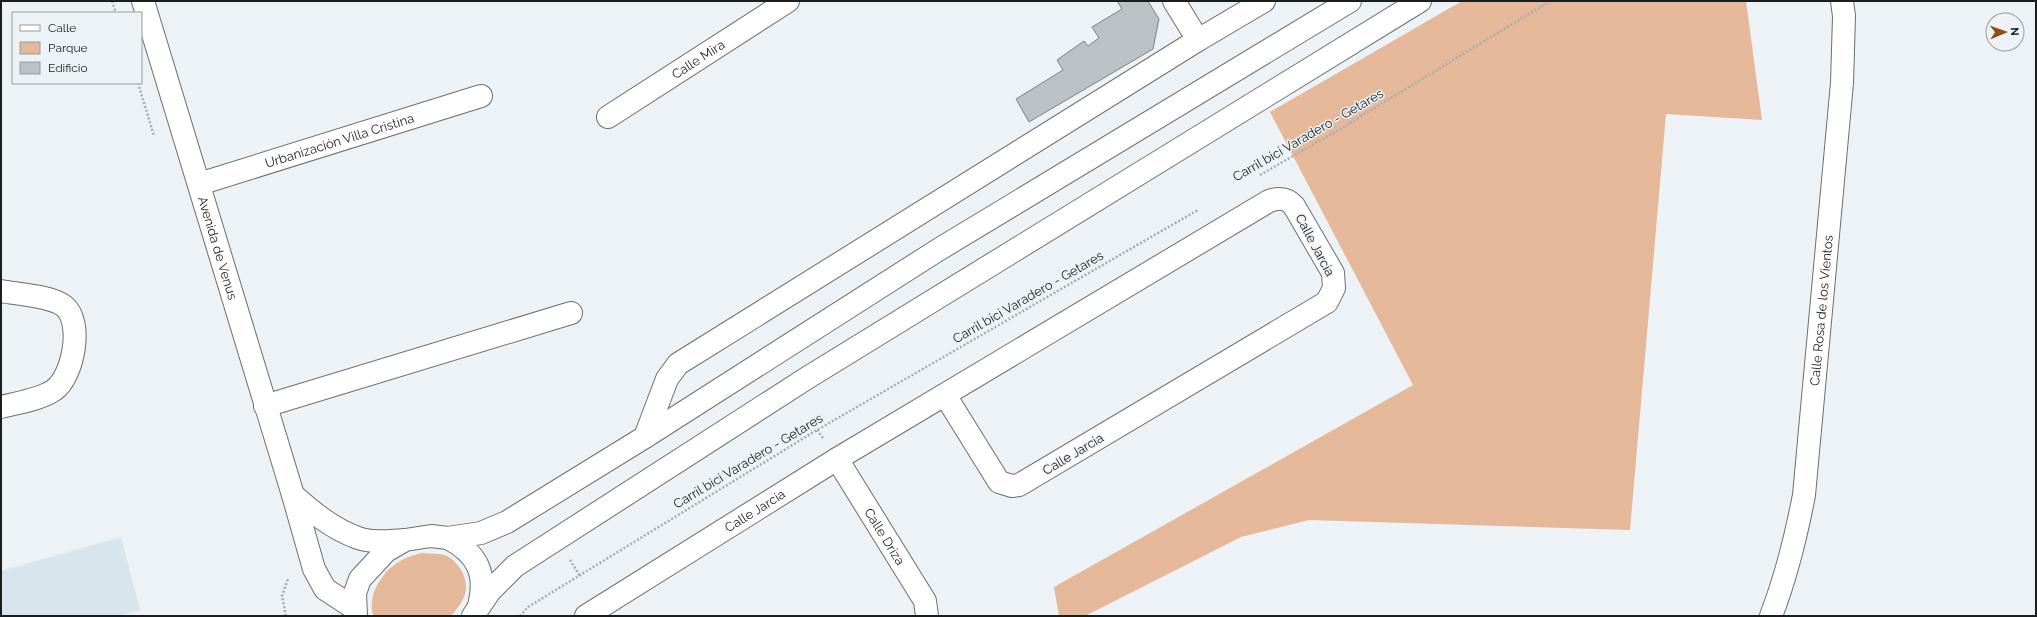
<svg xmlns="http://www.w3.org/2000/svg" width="2037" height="617" viewBox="0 0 2037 617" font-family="Raleway,sans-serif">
  <rect width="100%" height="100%" fill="#ecf2f5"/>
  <path fill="#d7e6ec" d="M 121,537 L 140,610 L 120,616 L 1,616 L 1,571 Z"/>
  <path fill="#e4b898" d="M 1462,1 L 1746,1 L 1762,120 L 1666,114 L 1630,530 L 1309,520 L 1241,537 L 1085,616 L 1059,616 L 1054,587 L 1413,385 L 1270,112 Z
    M 422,553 C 430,554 440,553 447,556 C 460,563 469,580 465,594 C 463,602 456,610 451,616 L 374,616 C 370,609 372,599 374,592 C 383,570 399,558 422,553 Z"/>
  <path fill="#bbc1c4" stroke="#7d8385" d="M 1117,1 L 1148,1 L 1159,19 L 1153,49 L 1029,122 L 1016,99 L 1063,70 L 1057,60 L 1084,41 L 1088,46 L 1099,38 L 1092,27 L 1122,9 Z"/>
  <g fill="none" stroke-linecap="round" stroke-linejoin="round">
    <g stroke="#6a6f72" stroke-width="24">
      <g id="minor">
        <path id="s1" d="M 143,1 L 293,495 L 314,569 L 325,589 L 354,608"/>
        <path d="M 1174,1 L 1198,40"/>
        <path id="s2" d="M 608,117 L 788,1"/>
        <path id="s3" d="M 199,184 L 481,96"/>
        <path d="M 1,291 C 17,294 51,296 64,306 C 84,322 73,377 54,390 C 42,399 16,403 1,407"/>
        <path d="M 265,406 L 571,313"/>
        <path d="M 645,437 L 667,379 L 678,364 L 1198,40 L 1264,1"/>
        <path id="s4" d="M 837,459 L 925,601 L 927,616"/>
        <path d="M 293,495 C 312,512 333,529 358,538 C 372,543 389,541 404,540"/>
        <path d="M 448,538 C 478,554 487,574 479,606"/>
        <path d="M 356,616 L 355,593 L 360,579 L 386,551 L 405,540 L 431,536 L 448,538 L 481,533 L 507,522 L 645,437 L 938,250 L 1350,1"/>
        <path d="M 473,616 L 490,591 L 515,566 L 807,378 L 1420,1"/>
        <path id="s5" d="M 586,616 L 837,459 L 1269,201 C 1280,197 1287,198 1294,206 L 1333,273 L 1334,288 L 1327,302 L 1019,485 L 1012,486 L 999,482 L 945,395"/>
        <path id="s6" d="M 1771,616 C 1786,577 1796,537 1804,495 L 1842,83 L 1844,16 L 1842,1"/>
      </g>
    </g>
    <path stroke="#a7acae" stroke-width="2.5" stroke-dasharray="2 2" stroke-linecap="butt" d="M 112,1 L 116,13
      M 138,83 L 154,136
      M 1260,175 L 1345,126 L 1550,1
      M 817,430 L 823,438
      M 570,560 L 580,576
      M 286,616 L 282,596 L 288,579
      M 520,616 L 528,607 L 817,430 L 1198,210"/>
    <use href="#minor" stroke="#fff" stroke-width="22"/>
  </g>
  <g text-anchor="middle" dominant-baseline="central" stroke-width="3" stroke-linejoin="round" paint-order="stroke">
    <g font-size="13" fill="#1b1e1f" stroke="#ecf2f5">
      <text stroke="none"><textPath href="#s2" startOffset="107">Calle Mira</textPath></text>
      <text transform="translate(1308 135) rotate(-30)">Carril bici Varadero - Getares</text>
      <text stroke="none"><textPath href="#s3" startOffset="147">Urbanización Villa Cristina</textPath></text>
      <text transform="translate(1315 245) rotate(62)">Calle Jarcia</text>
      <text stroke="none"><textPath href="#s1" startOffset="258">Avenida de Venus</textPath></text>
      <text transform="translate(1028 297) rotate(-30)">Carril bici Varadero - Getares</text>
      <text stroke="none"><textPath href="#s6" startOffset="311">Calle Rosa de los Vientos</textPath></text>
      <text transform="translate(1073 454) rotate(-31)">Calle Jarcia</text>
      <text transform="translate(748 461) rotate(-31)">Carril bici Varadero - Getares</text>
      <text stroke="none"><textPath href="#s5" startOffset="199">Calle Jarcia</textPath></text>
      <text stroke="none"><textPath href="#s4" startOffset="91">Calle Driza</textPath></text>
    </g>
  </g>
  <rect width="2037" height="617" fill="none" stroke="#1b1e1f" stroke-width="4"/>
  <rect x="12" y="12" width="130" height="72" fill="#ecf2f5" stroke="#989d9f"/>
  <rect x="20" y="25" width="20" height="6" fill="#ffffff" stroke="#989d9f"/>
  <text x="48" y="32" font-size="12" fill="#1b1e1f">Calle</text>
  <rect x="20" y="42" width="20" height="12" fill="#e4b898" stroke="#989d9f"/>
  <text x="48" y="52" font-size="12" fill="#1b1e1f">Parque</text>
  <rect x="20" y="62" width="20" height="12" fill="#bbc1c4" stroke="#989d9f"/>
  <text x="48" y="72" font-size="12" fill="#1b1e1f">Edificio</text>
  <g transform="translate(2005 32) rotate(88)"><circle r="19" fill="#ecf2f5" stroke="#989d9f"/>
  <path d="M0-3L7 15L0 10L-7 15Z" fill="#8e4f15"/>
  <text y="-6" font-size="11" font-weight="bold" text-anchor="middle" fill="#1b1e1f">N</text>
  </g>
</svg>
